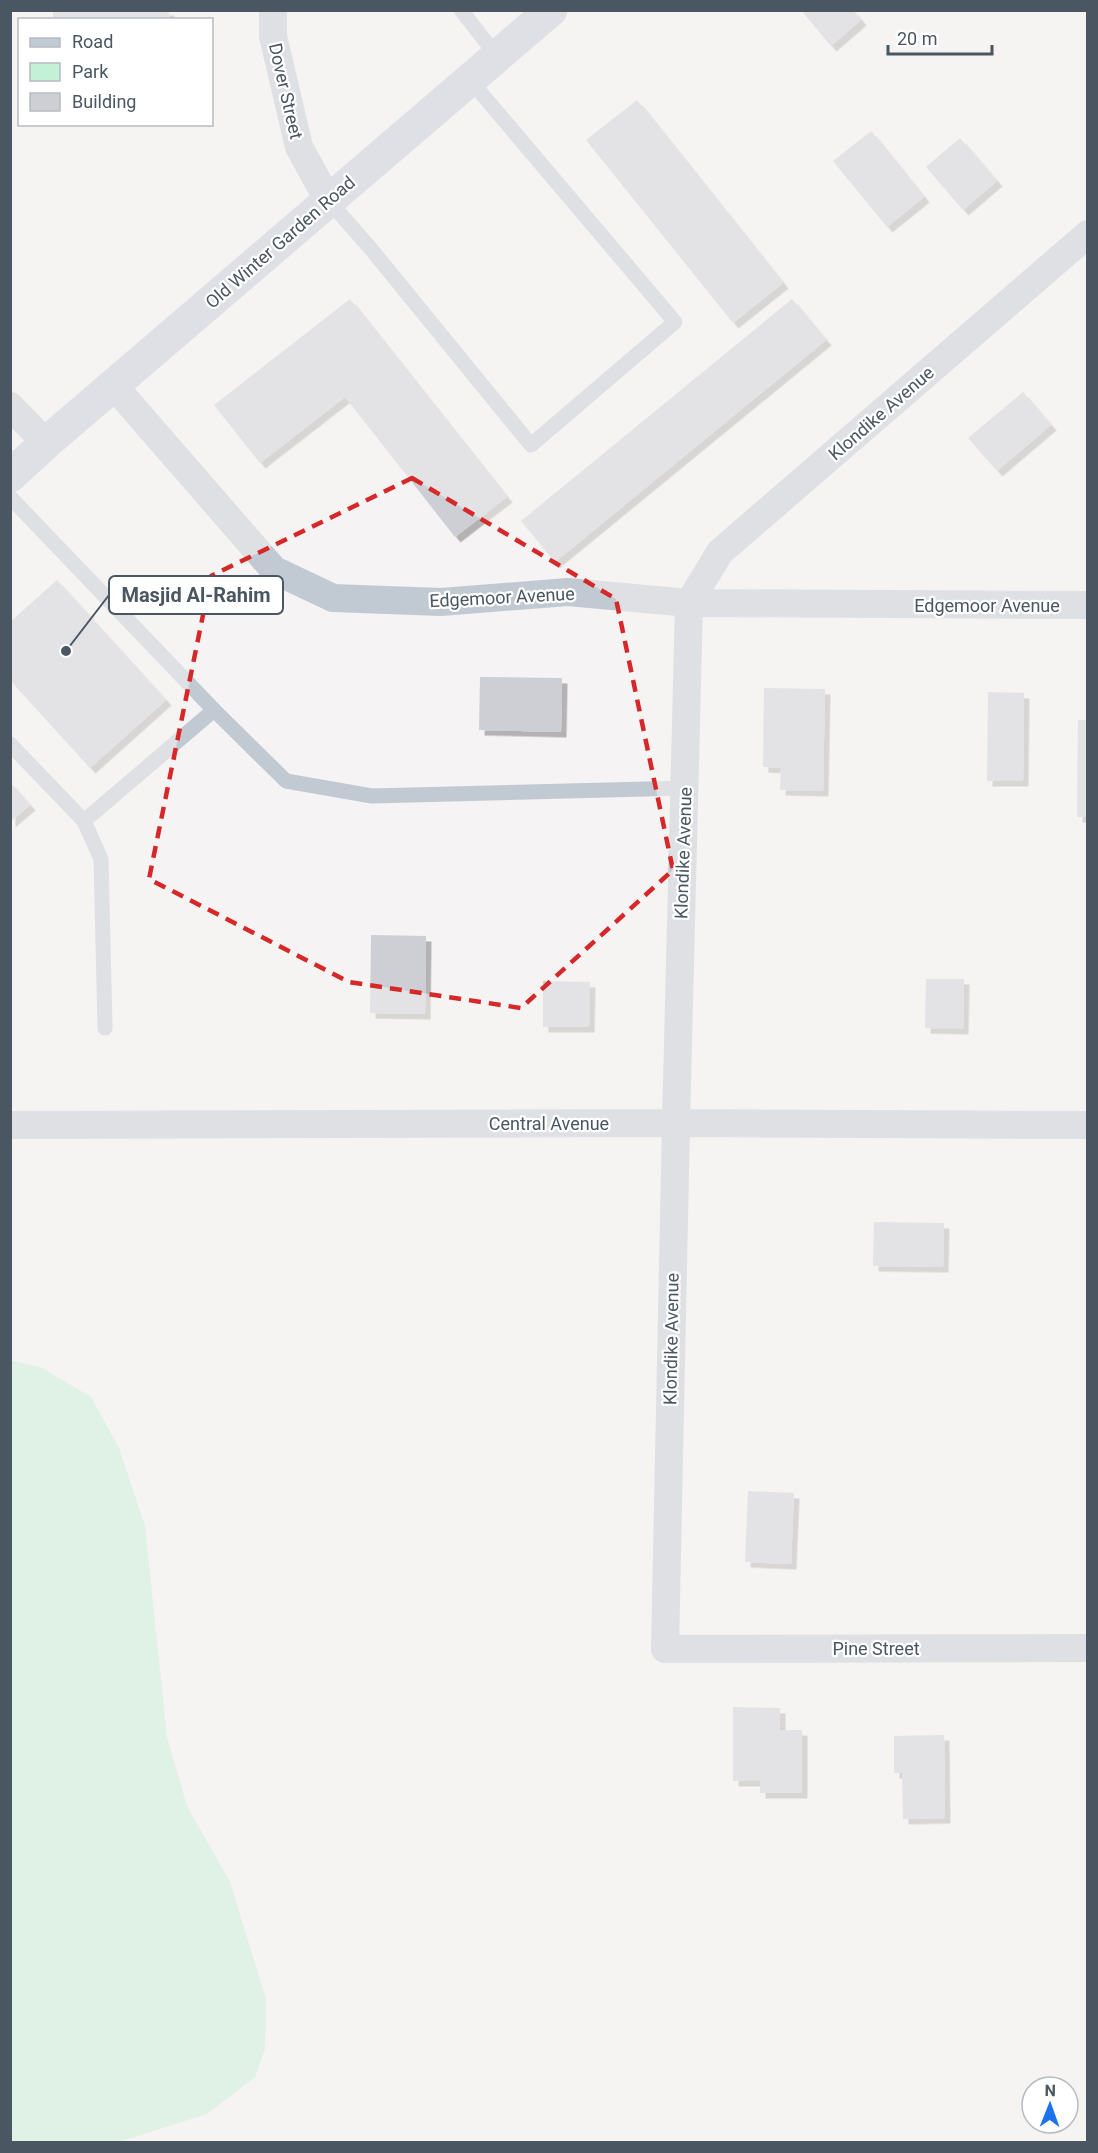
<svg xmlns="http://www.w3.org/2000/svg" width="1098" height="2153" viewBox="0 0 1098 2153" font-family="Roboto,sans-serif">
  <defs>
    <filter id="shadow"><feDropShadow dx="5.5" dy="5.5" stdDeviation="0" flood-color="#0004"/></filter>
  </defs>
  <rect width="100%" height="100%" fill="#f5f3f3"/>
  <path fill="#c3f1d5" d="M 10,1360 L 42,1368 L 91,1397 L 119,1448 L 145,1526 L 167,1737 L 187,1806 L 230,1882 L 266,1999 L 265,2049 L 255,2077 L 207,2114 L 118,2142 L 11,2142 Z"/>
  <path fill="#cdcfd5" filter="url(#shadow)" d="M 53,10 L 169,10 L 169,20 L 53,20 Z
    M 801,10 L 853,10 L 861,20 L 831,46 Z
    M 637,100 L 783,283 L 733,323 L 586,140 Z
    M 871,131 L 924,197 L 887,227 L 833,161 Z
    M 960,138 L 997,181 L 963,210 L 926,167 Z
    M 350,299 L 507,497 L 455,537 L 345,397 L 260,463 L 214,405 Z
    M 792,299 L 826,340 L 555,562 L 521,521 Z
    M 1023,392 L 1051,425 L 997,471 L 968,438 Z
    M 57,580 L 166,700 L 90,768 L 10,680 L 10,622 Z
    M 480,677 L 562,678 L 561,732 L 479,730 Z
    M 764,688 L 825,689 L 823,791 L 780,790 L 781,768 L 763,767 Z
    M 988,692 L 1024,693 L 1023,781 L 987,781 Z
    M 1078,720 L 1088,720 L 1088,817 L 1077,817 Z
    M 10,782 L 30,805 L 10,822 Z
    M 371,935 L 426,936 L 425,1014 L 370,1013 Z
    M 926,979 L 964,979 L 963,1029 L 925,1028 Z
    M 543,981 L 590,982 L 589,1027 L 543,1027 Z
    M 874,1222 L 944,1223 L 943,1267 L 873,1266 Z
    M 748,1491 L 794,1493 L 791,1564 L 745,1562 Z
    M 733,1707 L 780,1708 L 780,1730 L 802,1730 L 802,1793 L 760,1793 L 760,1781 L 733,1781 Z
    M 944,1735 L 945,1818 L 903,1819 L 902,1773 L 894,1773 L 894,1736 Z"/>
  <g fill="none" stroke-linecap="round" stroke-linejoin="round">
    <path stroke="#c1cad2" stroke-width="15" d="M 461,10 L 497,56
      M 328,200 L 371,249 L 531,445 L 675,322 L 470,80
      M 10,497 L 214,710 L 84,821
      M 214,710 L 286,781 L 372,796 L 685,788
      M 10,744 L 84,821 L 101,859 L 105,1028"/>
    <path stroke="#c1cad2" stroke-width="28" d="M 273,10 L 273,36 L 299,147 L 328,200
      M 1088,234 L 720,552 L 689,603 L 676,1123 L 665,1649 L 1088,1648
      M 114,386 L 274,570 L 333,598 L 441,602 L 568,592 L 689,603 L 1088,605
      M 10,406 L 46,443
      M 10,1125 L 676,1123 L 1088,1125"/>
    <path stroke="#c1cbd6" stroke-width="33" d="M 10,476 L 46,443 L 551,10"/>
  </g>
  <path d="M0 0H1098V2153H0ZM 412,478 L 616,599 L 673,870 L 521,1008 L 349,982 L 149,879 L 211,576 Z" fill="#f5f3f3" fill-opacity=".55" fill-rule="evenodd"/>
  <path fill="none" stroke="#d62828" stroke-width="4.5" stroke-dasharray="12 8" stroke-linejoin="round" d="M 412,478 L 616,599 L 673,870 L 521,1008 L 349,982 L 149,879 L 211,576 Z"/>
  <g text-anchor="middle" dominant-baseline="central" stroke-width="4.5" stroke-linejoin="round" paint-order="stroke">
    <g font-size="18" fill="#4a5661" stroke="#fff">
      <text transform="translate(286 91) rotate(77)">Dover Street</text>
      <text transform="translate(280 242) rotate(-41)">Old Winter Garden Road</text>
      <text transform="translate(881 413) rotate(-41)">Klondike Avenue</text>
      <text transform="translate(502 597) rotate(-3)">Edgemoor Avenue</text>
      <text x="987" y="605">Edgemoor Avenue</text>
      <text transform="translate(683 853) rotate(-88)">Klondike Avenue</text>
      <text x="549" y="1123">Central Avenue</text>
      <text transform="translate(671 1339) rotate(-89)">Klondike Avenue</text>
      <text x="876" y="1648">Pine Street</text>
    </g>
  </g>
  <path fill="none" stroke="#4a5661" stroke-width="2" d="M66 651L109 595"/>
  <circle fill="#4a5661" stroke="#fff" stroke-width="2" cx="66" cy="651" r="6"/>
  <rect fill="#fff" stroke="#4a5661" stroke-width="2" x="109" y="576" width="174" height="38" rx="6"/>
  <g font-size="20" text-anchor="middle" font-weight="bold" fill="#4a5661">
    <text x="196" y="602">Masjid Al-Rahim</text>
  </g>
  <rect width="1098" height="2153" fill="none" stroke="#4a5661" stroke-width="24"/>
  <rect x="18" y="18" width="195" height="108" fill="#ffffff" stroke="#b7bbc0" stroke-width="1.5"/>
  <rect x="30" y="38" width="30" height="9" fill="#c1cbd6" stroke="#b7bbc0" stroke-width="1.5"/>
  <text x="72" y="48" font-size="18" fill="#4a5661">Road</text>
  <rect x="30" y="63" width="30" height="18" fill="#c3f1d5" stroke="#b7bbc0" stroke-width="1.5"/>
  <text x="72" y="78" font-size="18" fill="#4a5661">Park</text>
  <rect x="30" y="93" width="30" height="18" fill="#cdcfd5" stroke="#b7bbc0" stroke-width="1.5"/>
  <text x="72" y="108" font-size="18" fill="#4a5661">Building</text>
  <g transform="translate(1050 2105) rotate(1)"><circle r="28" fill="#ffffff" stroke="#b7bbc0" stroke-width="1.5"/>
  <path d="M0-4.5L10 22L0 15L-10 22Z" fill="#1a73e8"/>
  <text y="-9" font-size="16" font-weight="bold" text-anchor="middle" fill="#4a5661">N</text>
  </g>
  <path d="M888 45v9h104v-9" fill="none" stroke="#4a5661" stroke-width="3"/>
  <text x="897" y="45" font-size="18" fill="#4a5661" stroke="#ffffff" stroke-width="4.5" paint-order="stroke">20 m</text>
</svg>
